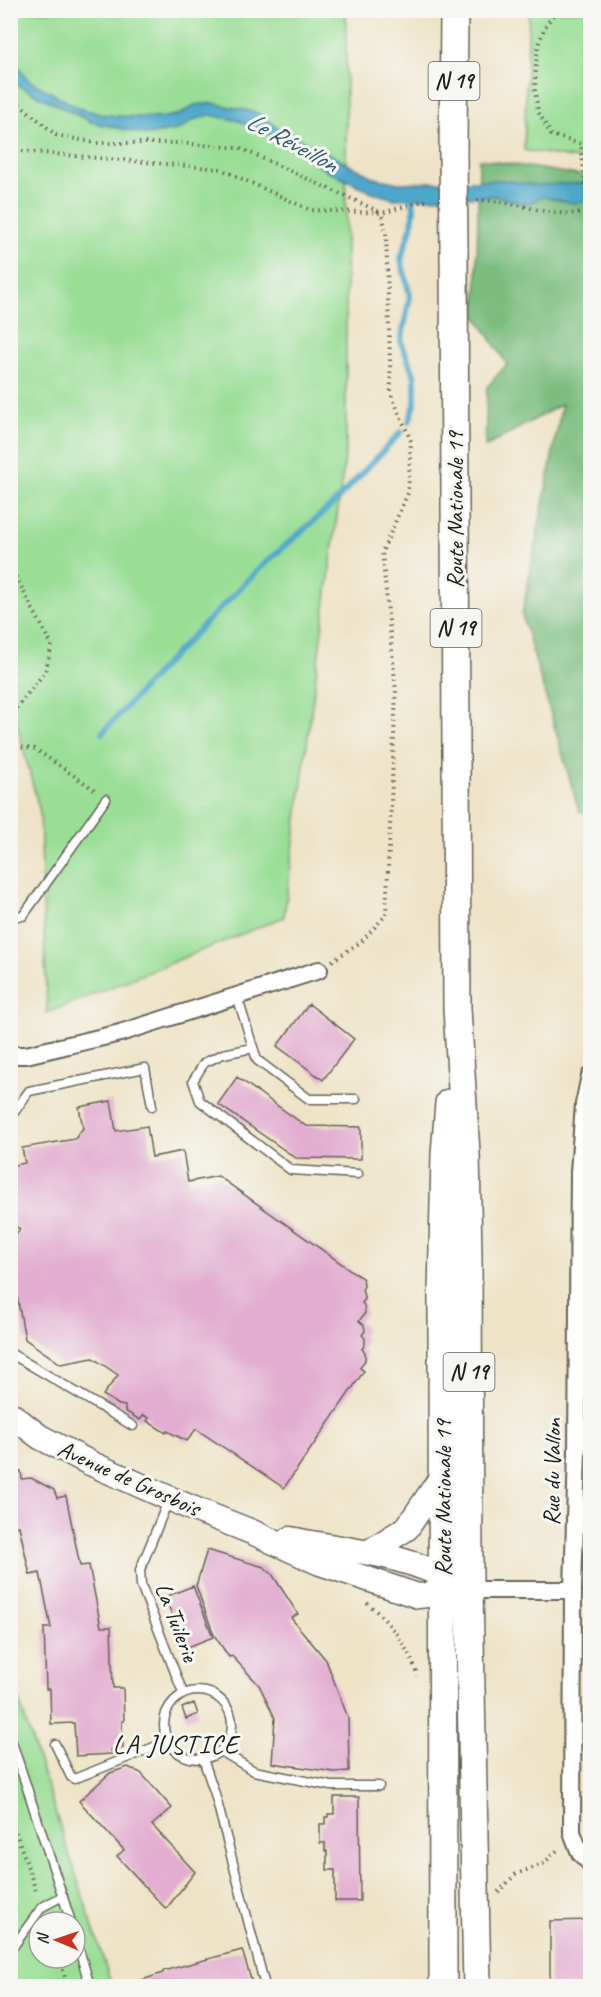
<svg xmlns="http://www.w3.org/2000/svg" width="601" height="1997" viewBox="0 0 601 1997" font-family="Caveat,sans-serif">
  <rect width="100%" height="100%" fill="#f6f6f2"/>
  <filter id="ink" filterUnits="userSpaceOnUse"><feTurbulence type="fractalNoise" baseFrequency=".0167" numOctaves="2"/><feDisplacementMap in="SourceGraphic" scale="12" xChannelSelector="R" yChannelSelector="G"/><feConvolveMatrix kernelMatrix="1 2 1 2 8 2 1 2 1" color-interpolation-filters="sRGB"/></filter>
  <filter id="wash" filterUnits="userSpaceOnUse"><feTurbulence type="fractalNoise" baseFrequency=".008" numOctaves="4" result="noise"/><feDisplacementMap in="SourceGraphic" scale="24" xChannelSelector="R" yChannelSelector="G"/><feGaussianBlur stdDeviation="1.35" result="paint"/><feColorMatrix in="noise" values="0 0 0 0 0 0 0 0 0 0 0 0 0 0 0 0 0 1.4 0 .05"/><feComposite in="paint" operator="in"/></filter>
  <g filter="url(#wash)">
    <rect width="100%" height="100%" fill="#eee3c6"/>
    <path fill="#9ade96" stroke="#5b7d59" stroke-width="1.5" fill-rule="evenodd" d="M 10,11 L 346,11 L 346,448 L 284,917 L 47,1013 L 40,812 L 10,698 Z
      M 529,11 L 590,11 L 590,161 L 524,150 Z
      M 10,1673 L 112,1986 L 11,1986 ZM 39,1922 L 75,1922 L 75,1958 L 39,1958 Z"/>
    <path fill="#7bbd7f" stroke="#4c6c4e" stroke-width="1.5" d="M 479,159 L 590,177 L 590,815 L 579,811 L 522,615 L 562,404 L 485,447 L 487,387 L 507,364 L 476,316 Z"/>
    <path fill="#4da7cb" stroke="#346274" stroke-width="1.5" d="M 10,55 L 28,80 L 79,108 L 100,114 L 119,116 L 160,118 L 181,114 L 194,105 L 212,103 L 242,109 L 257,113 L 280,129 L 375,178 L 399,183 L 502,180 L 535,185 L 590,183 L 590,200 L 573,203 L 543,197 L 525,204 L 497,196 L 394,199 L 374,193 L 327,171 L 273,136 L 239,121 L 210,115 L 193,120 L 181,129 L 149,135 L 91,122 L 15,84 L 11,76 Z"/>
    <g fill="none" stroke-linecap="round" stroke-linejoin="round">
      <path stroke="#4da7cb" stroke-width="6" d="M 409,422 L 415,404 L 415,377 L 401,342 L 410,296 L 401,259 L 412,225 L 414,209 L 412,194
        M 102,733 L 169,660 L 261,567 L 333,504 L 401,432"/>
    </g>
    <g id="blocks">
      <path fill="#e2add0" d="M 309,1004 L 354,1039 L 323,1080 L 277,1046 Z
        M 237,1077 L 306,1126 L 361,1127 L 361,1159 L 296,1158 L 218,1104 Z
        M 111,1101 L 116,1131 L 147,1126 L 152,1157 L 183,1151 L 188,1182 L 218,1176 L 363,1279 L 364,1286 L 362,1290 L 365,1299 L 362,1303 L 364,1305 L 365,1313 L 359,1321 L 364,1325 L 365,1331 L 362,1335 L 365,1338 L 365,1344 L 362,1349 L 365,1352 L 365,1360 L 360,1368 L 364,1371 L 284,1488 L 196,1429 L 187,1441 L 167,1431 L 166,1433 L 147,1421 L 149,1418 L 144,1415 L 140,1420 L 125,1411 L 125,1406 L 119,1405 L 103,1395 L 118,1375 L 93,1358 L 61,1364 L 25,1339 L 10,1258 L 10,1242 L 20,1229 L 10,1223 L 10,1166 L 25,1163 L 22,1148 L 75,1139 L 83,1128 L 79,1107 Z
        M 21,1471 L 22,1479 L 31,1478 L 54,1490 L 57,1498 L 66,1496 L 80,1566 L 89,1565 L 101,1627 L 111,1627 L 113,1688 L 123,1688 L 124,1721 L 122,1721 L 123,1748 L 111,1749 L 112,1754 L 76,1756 L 74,1723 L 51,1724 L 50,1689 L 46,1689 L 44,1628 L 51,1628 L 40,1573 L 30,1575 L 19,1526 L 10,1528 L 10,1473 Z
        M 207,1550 L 264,1567 L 272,1574 L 298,1614 L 291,1618 L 326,1660 L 348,1718 L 349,1771 L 334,1772 L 272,1763 L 275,1718 L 259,1685 L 232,1656 L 229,1657 L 214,1635 L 196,1586 Z
        M 193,1586 L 213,1637 L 185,1648 L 165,1597 Z
        M 194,1703 L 198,1714 L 186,1719 L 182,1708 Z
        M 128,1767 L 141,1773 L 172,1808 L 152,1825 L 195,1872 L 166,1909 L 117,1856 L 124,1850 L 79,1801 L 110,1773 Z
        M 334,1797 L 359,1797 L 360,1901 L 335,1901 L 335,1870 L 327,1870 L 327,1851 L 325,1851 L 325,1843 L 320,1843 L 320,1824 L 325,1824 L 325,1817 L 328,1817 L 328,1814 L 334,1814 Z
        M 590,1920 L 590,1986 L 550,1986 L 550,1921 Z
        M 242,1950 L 253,1986 L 144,1986 L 142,1980 L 163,1973 L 163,1971 Z"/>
    </g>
  </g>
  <g filter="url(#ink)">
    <use href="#blocks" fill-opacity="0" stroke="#666258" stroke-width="1.5"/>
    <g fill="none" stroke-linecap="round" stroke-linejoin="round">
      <g stroke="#666258" stroke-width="11">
        <path id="lane" d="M 10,916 L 23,916 L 106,799
          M 237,996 L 257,1060 L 309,1099 L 356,1099
          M 253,1048 L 223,1054 L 204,1063 L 193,1081 L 200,1101 L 291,1170 L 358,1174
          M 10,1118 L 29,1091 L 145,1068 L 152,1106
          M 10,1353 L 133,1426
          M 168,1501 L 140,1570 L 141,1585 L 183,1693
          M164 1725a34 34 0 1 1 68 0a34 34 0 1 1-68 0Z
          M 10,1736 L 71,1922
          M 55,1744 L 71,1777 L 74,1779 L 169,1741
          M 221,1751 L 254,1771 L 331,1786 L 379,1786
          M 203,1759 L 215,1794 L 265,1986
          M 75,1936 L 90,1986
          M 10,1951 L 42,1907 L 63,1896"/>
      </g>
      <g stroke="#666258" stroke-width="20">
        <path id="street" d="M 10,1055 L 26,1055 L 120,1033 L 319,970
          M 590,1076 L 584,1104 L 579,1172 L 577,1451 L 573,1590 L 572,1832 L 580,1853 L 590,1863
          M 469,1590 L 573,1590"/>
      </g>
      <g stroke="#666258" stroke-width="27">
        <path id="secondary" d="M 10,1414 L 40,1437 L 90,1463 L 189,1507 L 252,1532 L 320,1563 L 418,1596 L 462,1591
          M 290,1539 C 348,1551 407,1553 458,1584
          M 369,1552 L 407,1528 L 443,1475"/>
      </g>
      <g stroke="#666258" stroke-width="30">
        <path id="primary" d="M 453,152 L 454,10
          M 454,247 L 457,1009 L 466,1153 L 468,1256 L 469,1590 L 477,1986
          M 443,1986 L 442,1296 L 445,1154 L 449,1103"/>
      </g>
      <path stroke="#666258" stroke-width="4" stroke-dasharray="1.5 4.5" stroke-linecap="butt" d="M 556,10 L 544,29 L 538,46 L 536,64 L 535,91 L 538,111 L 551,135 L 581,144 L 588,212
        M 10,96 L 56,135 L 96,143 L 178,143 L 240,148 L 380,212
        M 10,150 L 221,169 L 310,210 L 382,213 L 423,201 L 430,201
        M 477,200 C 517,200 548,219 590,212
        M 10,566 L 52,645 L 45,672 L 10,716
        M 10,749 L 17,747 L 35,749 L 95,790
        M 332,961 L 361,942 L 386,915 L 396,691 L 382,552 L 408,493 L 411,441 L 391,394 L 386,233 L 382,213
        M 367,1603 C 391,1623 408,1647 418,1676
        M 10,1815 L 37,1894
        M 498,1892 L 516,1874 L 543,1864 L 559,1849
        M 59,1958 L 68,1986"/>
      <use href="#lane" stroke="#fff" stroke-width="8"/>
      <use href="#street" stroke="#fff" stroke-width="16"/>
      <use href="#secondary" stroke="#fff" stroke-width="24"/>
      <use href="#primary" stroke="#fff" stroke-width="27"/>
      <g stroke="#666258" stroke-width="30" stroke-linecap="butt">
        <path id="primary-bridge" d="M 453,152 L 454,247"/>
      </g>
      <use href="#primary-bridge" stroke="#fff" stroke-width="27"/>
    </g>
  </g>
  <g text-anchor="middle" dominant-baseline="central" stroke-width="6" stroke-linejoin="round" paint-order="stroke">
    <g fill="#f6f6f2" stroke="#5d5d5c" stroke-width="1.5">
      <rect x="428.5" y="62" width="51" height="38" rx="4.5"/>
      <rect x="430.5" y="609" width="51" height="38" rx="4.5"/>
      <rect x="443.5" y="1353" width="51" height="38" rx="4.5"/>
    </g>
    <g font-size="22" font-weight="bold" fill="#1c1c1c">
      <text x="454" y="81">N 19</text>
      <text x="456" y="628">N 19</text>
      <text x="469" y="1372">N 19</text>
    </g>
    <g font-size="24" fill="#1c1c1c" stroke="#f6f6f2">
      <text transform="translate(455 510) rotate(-90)">Route Nationale 19</text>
      <text transform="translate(552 1472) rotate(-89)">Rue du Vallon</text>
      <text transform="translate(129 1478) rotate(24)">Avenue de Grosbois</text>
      <text transform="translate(443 1498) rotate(-90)">Route Nationale 19</text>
      <text transform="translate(177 1622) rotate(69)">La Tuilerie</text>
    </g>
    <g font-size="26" font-style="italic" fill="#325b6b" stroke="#f6f6f2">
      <text transform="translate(292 142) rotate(28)">Le Réveillon</text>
    </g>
    <g font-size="26" letter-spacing="1.5" fill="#1c1c1c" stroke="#f6f6f2">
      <text x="176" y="1744">LA JUSTICE</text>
    </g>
  </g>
  <rect width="601" height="1997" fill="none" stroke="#f6f6f2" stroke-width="36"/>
  <g transform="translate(57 1940) rotate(272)"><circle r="28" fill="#f6f6f2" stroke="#9f9f9c" stroke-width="1.5"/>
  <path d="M0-4.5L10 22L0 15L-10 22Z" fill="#c8321e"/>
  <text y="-9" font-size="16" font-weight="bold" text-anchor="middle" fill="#1c1c1c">N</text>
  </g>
</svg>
